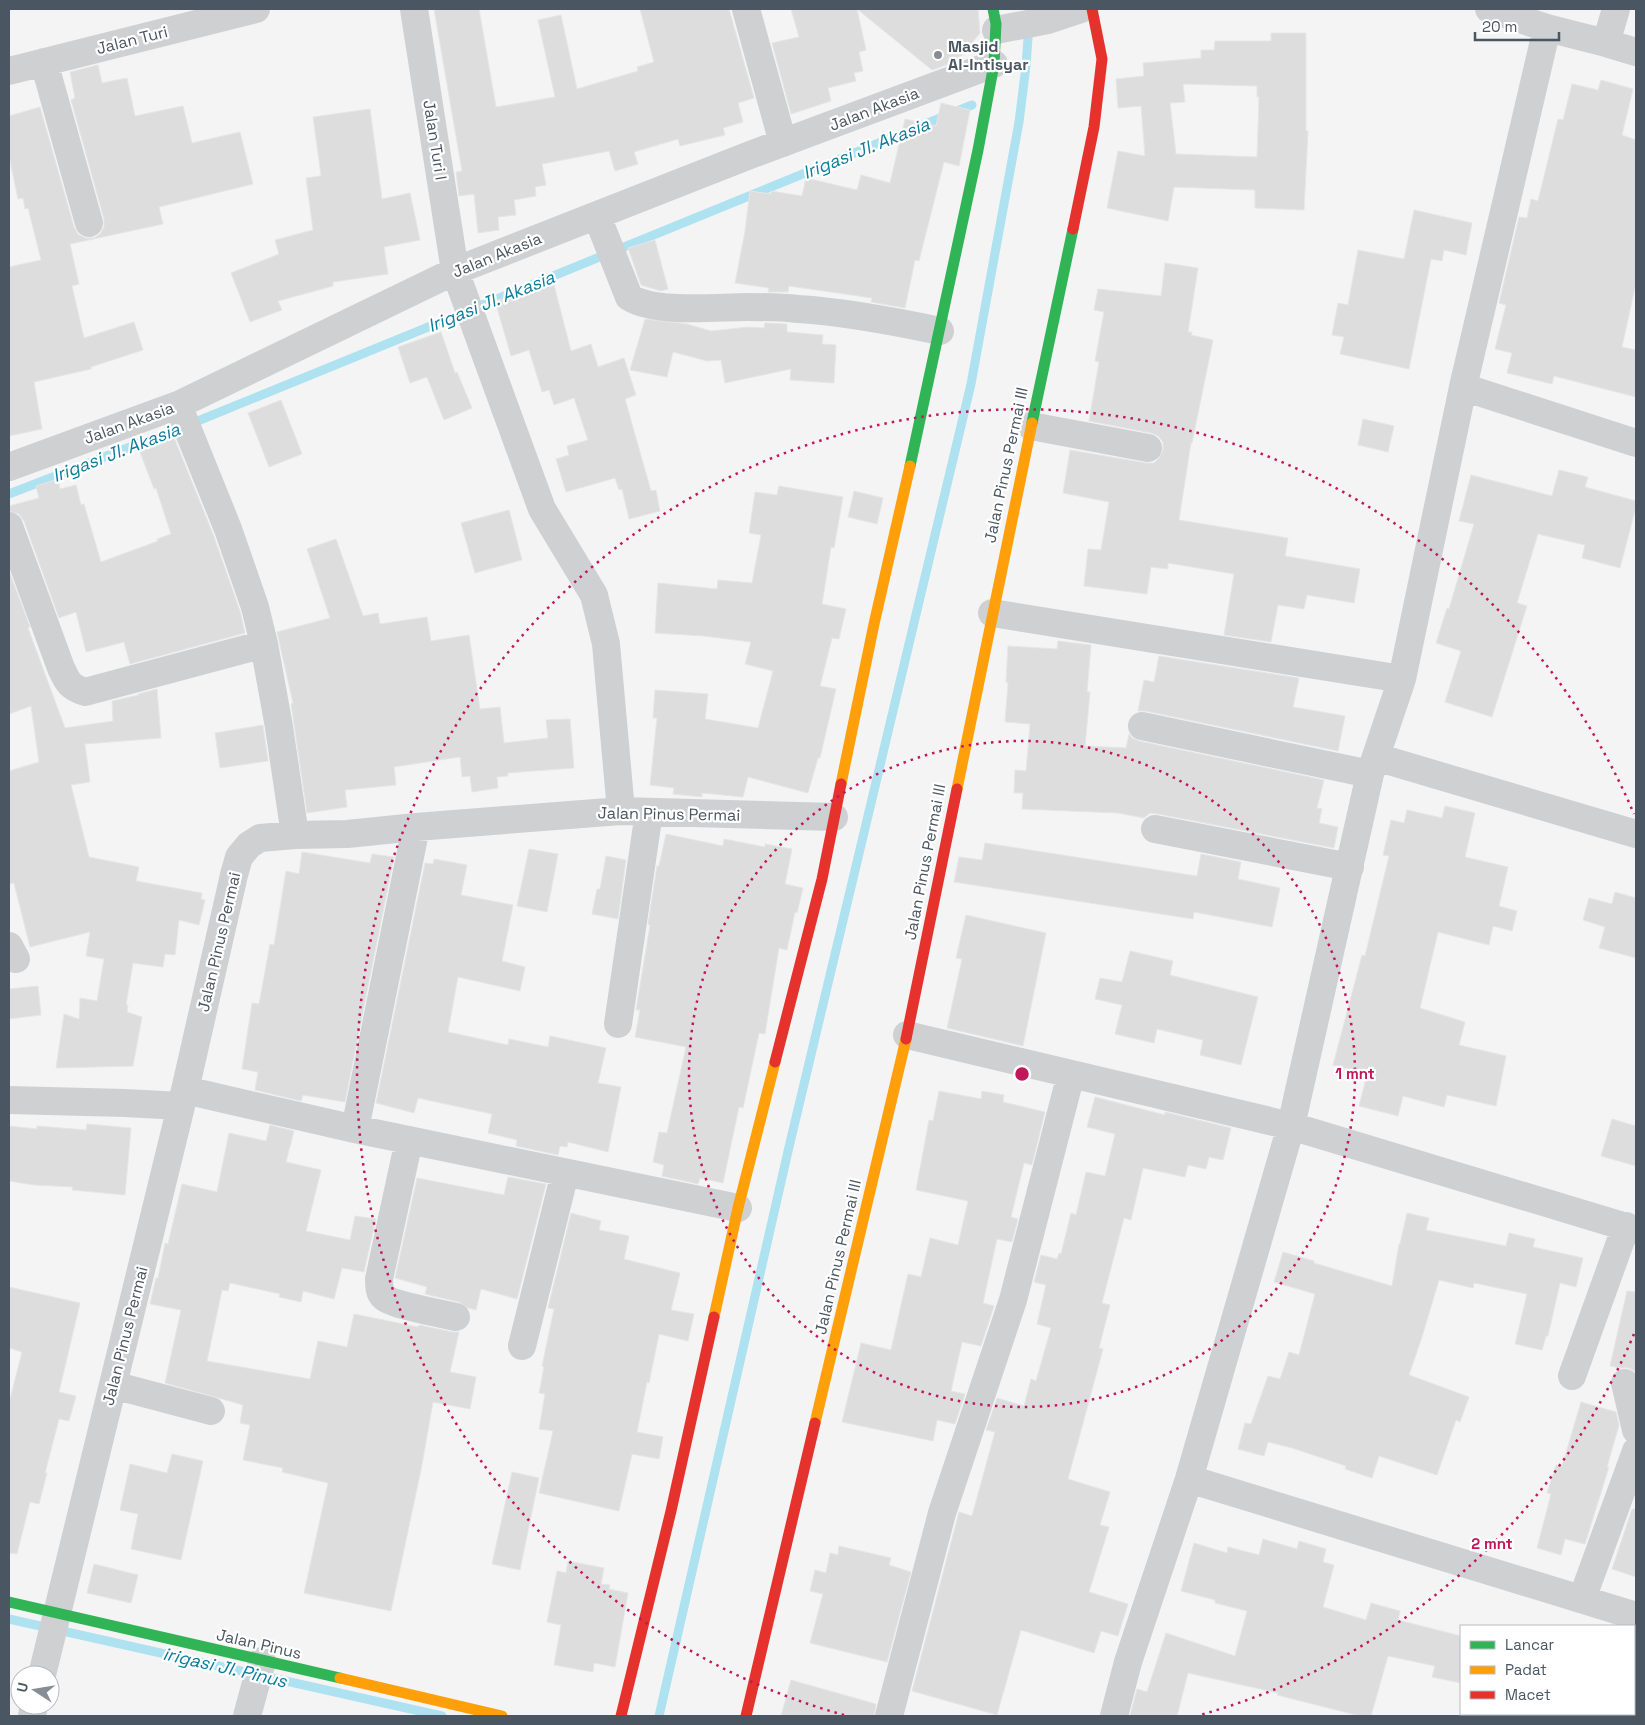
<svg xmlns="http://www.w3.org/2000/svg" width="1645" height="1725" viewBox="0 0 1645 1725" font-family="'Space Grotesk',sans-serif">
  <rect width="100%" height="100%" fill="#f4f4f4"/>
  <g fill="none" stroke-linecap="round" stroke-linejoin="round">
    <path stroke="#aee2f0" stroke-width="9" d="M 188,425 L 972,105
      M 9,494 L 148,440
      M 9,1619 L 442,1716
      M 659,1716 L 789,1147 L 971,384 L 1019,122 L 1026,66 L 1030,9"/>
  </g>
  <path fill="#ddddde" stroke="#e5e6e7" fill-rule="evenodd" d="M 434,9 L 479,9 L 496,107 L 555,97 L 538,20 L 561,15 L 577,89 L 638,71 L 637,67 L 654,62 L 640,9 L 729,9 L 754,98 L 738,103 L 743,122 L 723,128 L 725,135 L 680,146 L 678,139 L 634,152 L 638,164 L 615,171 L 609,151 L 542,164 L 546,185 L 535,187 L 536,196 L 514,200 L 516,215 L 498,217 L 499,230 L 478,233 L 474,194 L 459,196 L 456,172 L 462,171 Z
    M 791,9 L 978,9 L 980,33 L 957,61 L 932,70 L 857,9 L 866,50 L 859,52 L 863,71 L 854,73 L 856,81 L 828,88 L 831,101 L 791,114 L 772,43 L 799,37 Z
    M 1271,33 L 1306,33 L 1306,131 L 1308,131 L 1304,210 L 1255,208 L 1255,190 L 1174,187 L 1168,221 L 1107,208 L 1118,151 L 1145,156 L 1141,106 L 1118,108 L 1116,79 L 1144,76 L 1143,63 L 1201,58 L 1201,50 L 1214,50 L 1215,41 L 1271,41 ZM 1183,84 L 1257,86 L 1257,97 L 1259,97 L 1257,157 L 1176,154 L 1170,103 L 1185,102 Z
    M 98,65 L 102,83 L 127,78 L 135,116 L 183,106 L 192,143 L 240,132 L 253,184 L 159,207 L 163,224 L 70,244 L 79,284 L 72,286 L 84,338 L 134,322 L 143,350 L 91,367 L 91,369 L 34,382 L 42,429 L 9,436 L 9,267 L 41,260 L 28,208 L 25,209 L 23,198 L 18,199 L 9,156 L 9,116 L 40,107 L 74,227 L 78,234 L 85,238 L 94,238 L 100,234 L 104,227 L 104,219 L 71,100 L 75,98 L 70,72 Z
    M 1601,80 L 1633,89 L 1622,135 L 1636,140 L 1636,283 L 1622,347 L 1636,350 L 1636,397 L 1554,376 L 1552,384 L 1507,373 L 1512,353 L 1495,349 L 1506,305 L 1499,303 L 1519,217 L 1527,218 L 1531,199 L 1538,201 L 1558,119 L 1563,120 L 1572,84 L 1598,90 Z
    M 941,103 L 970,110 L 959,166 L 944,162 L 919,261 L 915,260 L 905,308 L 871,302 L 872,298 L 789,286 L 788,292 L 768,292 L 769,288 L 735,283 L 745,231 L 750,191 L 771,194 L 771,191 L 802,196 L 806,178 L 857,190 L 861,175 L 890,183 L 905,119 L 936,126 Z
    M 370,109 L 382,199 L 410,193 L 420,240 L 384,247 L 388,274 L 333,282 L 333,286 L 278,301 L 282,310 L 250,322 L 231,273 L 279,254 L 275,240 L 313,230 L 306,178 L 321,176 L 313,117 Z
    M 1414,210 L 1472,223 L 1466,255 L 1444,250 L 1442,261 L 1431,259 L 1409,369 L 1340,354 L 1344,337 L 1332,335 L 1338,303 L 1348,305 L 1358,250 L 1404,259 Z
    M 655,240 L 668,289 L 661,291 L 641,285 L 628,248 Z
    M 1165,263 L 1198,268 L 1188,332 L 1192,332 L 1191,335 L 1213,340 L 1192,443 L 1191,443 L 1179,520 L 1288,538 L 1285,556 L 1360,569 L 1354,603 L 1307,595 L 1304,609 L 1278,605 L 1271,642 L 1224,635 L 1234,574 L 1168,563 L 1168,569 L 1151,567 L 1147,594 L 1084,586 L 1088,549 L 1101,550 L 1109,502 L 1063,493 L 1070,450 L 1146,463 L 1154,463 L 1159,458 L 1163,450 L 1163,442 L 1158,436 L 1151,433 L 1089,421 L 1099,362 L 1095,361 L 1104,312 L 1094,310 L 1098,289 L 1161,296 Z
    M 552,277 L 571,351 L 591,344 L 598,367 L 624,358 L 636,395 L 625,399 L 651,491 L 656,490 L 660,511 L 629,519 L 622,489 L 619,490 L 615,478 L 566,492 L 556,459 L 569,455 L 567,446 L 588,440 L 574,398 L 554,405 L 549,390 L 542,392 L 529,350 L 511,356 L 495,301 L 530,290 L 528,283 Z
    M 645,319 L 687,324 L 711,331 L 748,327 L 764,328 L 765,323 L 787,324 L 787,332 L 823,335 L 822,344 L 836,345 L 834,383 L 790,380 L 791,369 L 725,383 L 721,360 L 707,361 L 673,352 L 667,377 L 630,370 Z
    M 441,332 L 455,373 L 457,372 L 472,408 L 444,420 L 427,377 L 410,383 L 398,347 Z
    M 281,400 L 302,454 L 269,467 L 248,413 Z
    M 1363,419 L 1394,426 L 1388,452 L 1358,445 Z
    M 171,430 L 213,534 L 240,611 L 245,633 L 130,664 L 124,642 L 86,652 L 76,612 L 59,618 L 24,521 L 19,514 L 9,511 L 9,506 L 39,498 L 36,486 L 58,479 L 60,489 L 76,485 L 81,505 L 84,504 L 101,562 L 158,541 L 157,539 L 171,534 L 156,488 L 154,489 L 137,444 Z
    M 1559,470 L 1588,477 L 1585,487 L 1636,501 L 1636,507 L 1620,568 L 1582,558 L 1585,545 L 1538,534 L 1517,603 L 1527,606 L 1492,717 L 1445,702 L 1461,651 L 1436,643 L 1447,608 L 1449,609 L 1474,524 L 1459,521 L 1471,475 L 1552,496 Z
    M 779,486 L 843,497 L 834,548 L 831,547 L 822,604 L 846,609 L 839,639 L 832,638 L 820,686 L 836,689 L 820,758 L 818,758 L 808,793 L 748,777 L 743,797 L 702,793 L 702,797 L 673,794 L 674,788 L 650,785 L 657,718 L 653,718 L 655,690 L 708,694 L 705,719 L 758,728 L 773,671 L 745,664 L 751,642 L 704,636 L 655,633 L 658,583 L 717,589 L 718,580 L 752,583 L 761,535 L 749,533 L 755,492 L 777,495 Z
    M 854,491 L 883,498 L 877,524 L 848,517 Z
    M 509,510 L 522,560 L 475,573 L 461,523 Z
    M 336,539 L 363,616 L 378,613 L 380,624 L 427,617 L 431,641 L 469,635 L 480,709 L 500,707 L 504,743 L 548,738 L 546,720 L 570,719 L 574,768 L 508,773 L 508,776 L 497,777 L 498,788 L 472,792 L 470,776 L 462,777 L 460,757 L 394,767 L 396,785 L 345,790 L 347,807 L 307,813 L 291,704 L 293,703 L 277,632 L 330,618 L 307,549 Z
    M 9,571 L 30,627 L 28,628 L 65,728 L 113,721 L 112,701 L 139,695 L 138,694 L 157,689 L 161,738 L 85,744 L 90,782 L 71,785 L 89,857 L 139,867 L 136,881 L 202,893 L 201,899 L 205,900 L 199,925 L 179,920 L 175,955 L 165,954 L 163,967 L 133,963 L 126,1005 L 128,1005 L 127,1012 L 142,1017 L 133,1066 L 56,1068 L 64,1014 L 79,1019 L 80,998 L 97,1001 L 104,959 L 86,956 L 90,932 L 30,947 L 14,883 L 9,884 L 9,771 L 39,762 L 31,706 L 9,714 Z
    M 1058,641 L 1091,645 L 1087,692 L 1090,692 L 1085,746 L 1126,748 L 1129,734 L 1132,738 L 1139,741 L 1324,780 L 1317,808 L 1322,809 L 1319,823 L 1338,827 L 1334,848 L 1158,814 L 1150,813 L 1144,818 L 1118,813 L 1022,809 L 1023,793 L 1014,793 L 1015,770 L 1026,771 L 1030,724 L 1005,722 L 1008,683 L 1006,682 L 1008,646 L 1057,649 Z
    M 1159,656 L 1299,678 L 1293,707 L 1345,716 L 1338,751 L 1145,711 L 1138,711 L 1144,680 L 1154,682 Z
    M 263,725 L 268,761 L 220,768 L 215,733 Z
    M 1445,806 L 1475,813 L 1465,857 L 1508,867 L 1499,906 L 1517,911 L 1512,931 L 1493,926 L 1489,945 L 1438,932 L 1420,1008 L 1465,1022 L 1459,1045 L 1506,1056 L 1496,1106 L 1447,1095 L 1444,1107 L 1403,1096 L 1398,1116 L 1359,1106 L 1367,1075 L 1333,1065 L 1362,955 L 1365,956 L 1389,856 L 1383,855 L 1391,820 L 1404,823 L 1407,810 L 1442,818 Z
    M 666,834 L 723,846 L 724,839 L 765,847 L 765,844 L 792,849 L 785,884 L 803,888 L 797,913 L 795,912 L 787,950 L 779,948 L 765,1034 L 759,1033 L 743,1108 L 739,1107 L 723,1183 L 700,1178 L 698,1184 L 662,1176 L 664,1165 L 653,1162 L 659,1132 L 667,1133 L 686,1047 L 635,1037 L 640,1010 L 636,1010 L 650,925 L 648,924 L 657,866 L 659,866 Z
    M 985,843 L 1197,876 L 1201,854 L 1241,862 L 1238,879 L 1280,888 L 1272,927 L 1194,912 L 1193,919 L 954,882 L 959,857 L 982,860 Z
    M 529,849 L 558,854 L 547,912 L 517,906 Z
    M 302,852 L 370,863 L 372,854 L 394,857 L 345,1102 L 303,1095 L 301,1101 L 255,1090 L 258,1072 L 242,1069 L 252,1003 L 259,1004 L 270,944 L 274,945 L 286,871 L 299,874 Z
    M 606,856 L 626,860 L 618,919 L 592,914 L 597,889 L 600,889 Z
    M 434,859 L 467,865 L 461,895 L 513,905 L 502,961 L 525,967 L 520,991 L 458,977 L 448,1032 L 508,1045 L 509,1039 L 548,1047 L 550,1036 L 606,1048 L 598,1083 L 621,1087 L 608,1152 L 568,1142 L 567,1147 L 560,1146 L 558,1155 L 516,1146 L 517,1140 L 488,1133 L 492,1114 L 418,1098 L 414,1113 L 376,1103 L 425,863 L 433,864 Z
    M 1615,892 L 1636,898 L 1636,958 L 1599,948 L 1605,927 L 1583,920 L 1589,898 L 1612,904 Z
    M 966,915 L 1046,933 L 1023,1046 L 947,1028 L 962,959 L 956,958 Z
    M 1130,951 L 1173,961 L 1170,975 L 1258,997 L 1241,1065 L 1200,1055 L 1203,1040 L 1157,1029 L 1154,1043 L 1115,1034 L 1122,1005 L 1095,999 L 1100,978 L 1122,982 Z
    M 38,986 L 41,1015 L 9,1019 L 9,989 Z
    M 939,1091 L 981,1099 L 982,1091 L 1004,1095 L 1003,1102 L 1045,1112 L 1032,1165 L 1024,1163 L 1011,1217 L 1018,1219 L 1012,1242 L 997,1239 L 983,1303 L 994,1306 L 981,1346 L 962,1342 L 951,1391 L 965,1394 L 955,1424 L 937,1420 L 933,1441 L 842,1422 L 861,1343 L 891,1350 L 908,1274 L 921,1277 L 930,1238 L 958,1245 L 968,1201 L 916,1190 L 929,1120 L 933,1121 Z
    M 1095,1097 L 1165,1115 L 1165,1112 L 1231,1128 L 1223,1160 L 1209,1157 L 1206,1169 L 1188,1165 L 1185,1177 L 1143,1168 L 1131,1220 L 1124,1218 L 1102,1303 L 1110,1305 L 1099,1348 L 1103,1349 L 1068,1479 L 1110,1492 L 1100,1525 L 1109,1527 L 1089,1592 L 1128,1604 L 1118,1636 L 1101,1631 L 1094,1653 L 1021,1630 L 997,1715 L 912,1691 L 959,1512 L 972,1516 L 995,1432 L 986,1430 L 997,1398 L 1024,1406 L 1031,1379 L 1036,1381 L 1051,1328 L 1037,1324 L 1046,1285 L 1034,1282 L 1041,1255 L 1057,1259 L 1059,1253 L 1061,1254 L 1071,1213 L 1076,1215 L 1086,1172 L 1105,1176 L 1115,1134 L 1087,1127 Z
    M 1612,1119 L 1636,1126 L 1636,1166 L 1601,1156 Z
    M 87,1124 L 131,1128 L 125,1195 L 72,1190 L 73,1187 L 34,1185 L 9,1181 L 9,1126 L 37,1129 L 37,1126 L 86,1130 Z
    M 270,1125 L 294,1131 L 286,1162 L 321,1170 L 306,1231 L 350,1240 L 355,1216 L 376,1219 L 364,1272 L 342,1268 L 334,1299 L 303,1291 L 301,1302 L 279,1297 L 280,1294 L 230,1283 L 228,1291 L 222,1290 L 207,1361 L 310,1379 L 318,1341 L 347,1347 L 354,1314 L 418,1327 L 419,1325 L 453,1332 L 459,1332 L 450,1372 L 476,1377 L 470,1409 L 433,1402 L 421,1470 L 391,1611 L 304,1593 L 328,1483 L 282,1472 L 283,1468 L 243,1460 L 250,1425 L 240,1423 L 243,1405 L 165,1383 L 181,1310 L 150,1304 L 156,1278 L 158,1278 L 165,1243 L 168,1244 L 182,1184 L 217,1192 L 229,1133 L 266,1141 Z
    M 508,1177 L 546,1184 L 517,1299 L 481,1289 L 476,1310 L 468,1308 L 459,1302 L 425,1294 L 427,1287 L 395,1278 L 417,1178 L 504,1195 Z
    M 571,1213 L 601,1221 L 599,1230 L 629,1236 L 624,1259 L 680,1273 L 671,1310 L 694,1314 L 688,1341 L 659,1334 L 649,1383 L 647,1382 L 637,1432 L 663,1437 L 659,1459 L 632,1454 L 619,1511 L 539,1493 L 553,1431 L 539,1429 L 545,1394 L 539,1393 L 544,1367 L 542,1366 L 554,1309 L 548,1308 Z
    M 1407,1213 L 1429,1218 L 1426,1230 L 1506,1246 L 1509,1233 L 1535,1239 L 1533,1247 L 1583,1258 L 1576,1287 L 1560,1283 L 1548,1336 L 1546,1336 L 1542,1350 L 1515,1344 L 1527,1294 L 1474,1283 L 1473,1288 L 1439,1280 L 1422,1337 L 1409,1375 L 1469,1397 L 1460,1422 L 1456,1420 L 1437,1475 L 1379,1456 L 1372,1478 L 1345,1469 L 1346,1466 L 1292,1448 L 1268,1442 L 1264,1456 L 1238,1449 L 1245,1423 L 1251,1424 L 1268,1376 L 1280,1379 L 1289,1352 L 1299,1355 L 1315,1294 L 1274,1282 L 1283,1252 L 1314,1261 L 1314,1263 L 1392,1286 L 1399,1244 L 1400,1244 Z
    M 9,1287 L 80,1303 L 59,1392 L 76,1396 L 69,1421 L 59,1419 L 45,1473 L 47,1473 L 39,1504 L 30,1502 L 17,1554 L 9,1553 L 9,1403 L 22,1352 L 9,1348 Z
    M 1627,1291 L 1636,1292 L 1636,1372 L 1629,1368 L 1620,1368 L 1610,1366 Z
    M 1581,1402 L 1616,1412 L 1619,1425 L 1607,1467 L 1609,1467 L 1585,1544 L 1565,1539 L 1561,1555 L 1537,1548 L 1551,1494 L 1547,1493 L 1556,1465 L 1562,1466 Z
    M 172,1454 L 203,1461 L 181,1560 L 131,1549 L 138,1514 L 120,1510 L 130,1464 L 167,1473 Z
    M 512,1472 L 539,1478 L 520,1570 L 492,1564 Z
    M 1632,1509 L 1636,1509 L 1636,1577 L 1612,1569 Z
    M 1263,1539 L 1297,1549 L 1299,1541 L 1326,1549 L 1323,1562 L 1334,1565 L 1323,1607 L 1366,1620 L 1371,1603 L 1400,1611 L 1398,1620 L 1461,1636 L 1461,1683 L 1432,1677 L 1435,1666 L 1388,1656 L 1371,1716 L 1360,1716 L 1277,1695 L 1278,1693 L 1188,1673 L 1177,1716 L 1130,1716 L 1137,1689 L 1147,1692 L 1166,1633 L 1235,1656 L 1247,1611 L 1215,1603 L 1215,1600 L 1181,1591 L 1194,1543 L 1227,1553 L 1228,1547 L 1259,1555 Z
    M 839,1546 L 891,1558 L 889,1565 L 911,1572 L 887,1662 L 810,1643 L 823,1594 L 810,1591 L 815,1570 L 826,1573 L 830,1553 L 838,1555 Z
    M 568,1561 L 604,1568 L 601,1584 L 610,1585 L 609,1589 L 628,1593 L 615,1667 L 594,1663 L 593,1672 L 554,1665 L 561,1625 L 547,1622 L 557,1571 L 566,1573 Z
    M 94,1564 L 138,1575 L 131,1603 L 87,1593 Z
    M 791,1680 L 876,1704 L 874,1716 L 781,1716 Z"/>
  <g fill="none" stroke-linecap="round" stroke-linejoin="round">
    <path stroke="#ced0d2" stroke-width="28" d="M 414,9 L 455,271 L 542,509 L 594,595 L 606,644 L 621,811
      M 746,9 L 783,143
      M 1489,9 L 1547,28 L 1606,43 L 1636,52
      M 996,30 L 1048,20 L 1081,9
      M 1606,43 L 1616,9
      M 44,62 L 89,223
      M 9,71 L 256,9
      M 597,216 L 629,297 C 656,314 715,307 748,307 C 765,307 781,307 798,309 C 846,312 893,321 940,331
      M 1463,387 L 1636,443
      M 178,405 L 228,529 L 255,607 L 264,644 L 279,727 L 295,835
      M 1031,426 L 1148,448
      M 9,467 L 178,405 L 455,271 L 750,155 L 994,64
      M 9,526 L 61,668 C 68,683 69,686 85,692 L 264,644
      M 992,613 L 1402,679
      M 1142,726 L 1370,774
      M 1376,757 L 1636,834
      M 1155,829 L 1350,867
      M 9,946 L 16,959
      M 618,1024 L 649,812
      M 907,1035 L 1291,1126 L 1636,1230
      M 185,1090 L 355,1129 L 738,1208
      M 9,1100 L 125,1103 L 181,1106
      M 355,1129 L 416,827
      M 409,1140 L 379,1279 C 379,1285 379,1293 384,1297 C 392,1305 443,1314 456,1317
      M 522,1346 L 565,1173
      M 1572,1376 L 1626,1226
      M 1625,1383 L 1636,1430
      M 113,1385 L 211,1411
      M 1189,1479 L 1636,1616
      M 1582,1599 L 1636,1451
      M 42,1675 L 185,1090 L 234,875 L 239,857 L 249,845 L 260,838 L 295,835 L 347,834 L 416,827 L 621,811 L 834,817
      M 32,1716 L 34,1705
      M 247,1716 L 262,1661
      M 889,1716 L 942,1513 L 1013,1300 L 1071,1074
      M 1114,1716 L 1128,1662 L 1189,1479 L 1291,1126 L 1370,774 L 1402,679 L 1463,387 L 1547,28"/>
    <path stroke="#30b455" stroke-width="11" d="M 1032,423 L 1073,229
      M 910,466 L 978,150 L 994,64 L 996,24 L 993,9
      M 9,1602 L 340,1678"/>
    <path stroke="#ff9f0a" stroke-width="11" d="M 841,784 L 874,624 L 910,466
      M 957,789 L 1032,423
      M 714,1317 L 738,1208 L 775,1062
      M 815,1423 L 906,1039
      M 340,1678 L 502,1716"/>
    <path stroke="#e5322d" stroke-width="11" d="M 1073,229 L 1094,127 L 1102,59 L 1092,9
      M 906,1039 L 957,789
      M 775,1062 L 822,879 L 841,784
      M 621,1716 L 671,1511 L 714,1317
      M 746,1716 L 815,1423"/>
  </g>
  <g fill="none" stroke="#c2185b" stroke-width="2.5" stroke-dasharray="2.5 5">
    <circle cx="1022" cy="1074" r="333"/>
    <path d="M1634 1334A665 665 0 0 1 1200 1715M844 1715A665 665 0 1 1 1634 814"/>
  </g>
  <circle fill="#868d94" stroke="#fff" stroke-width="2" cx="938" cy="55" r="5"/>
  <g text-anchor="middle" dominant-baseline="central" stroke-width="4.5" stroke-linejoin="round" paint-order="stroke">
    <g font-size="16" fill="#4a5661" stroke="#fff">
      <text transform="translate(132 40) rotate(-14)">Jalan Turi</text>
      <text transform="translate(874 109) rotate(-21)">Jalan Akasia</text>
      <text transform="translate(435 140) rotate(81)">Jalan Turi I</text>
      <text transform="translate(497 255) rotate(-22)">Jalan Akasia</text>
      <text transform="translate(129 423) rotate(-20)">Jalan Akasia</text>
      <text transform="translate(1006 465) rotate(-78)">Jalan Pinus Permai III</text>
      <text transform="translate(669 814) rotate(1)">Jalan Pinus Permai</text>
      <text transform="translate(925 862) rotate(-79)">Jalan Pinus Permai III</text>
      <text transform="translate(219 942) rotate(-77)">Jalan Pinus Permai</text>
      <text transform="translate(838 1257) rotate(-77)">Jalan Pinus Permai III</text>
      <text transform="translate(125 1336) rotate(-76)">Jalan Pinus Permai</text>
      <text transform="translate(259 1644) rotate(13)">Jalan Pinus</text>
    </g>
    <g font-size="16" font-weight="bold" fill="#4a5661" stroke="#fff" text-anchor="start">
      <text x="948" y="46">Masjid<tspan x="948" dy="18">Al-Intisyar</tspan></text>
    </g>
    <g font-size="18" font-style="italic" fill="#0c7c9b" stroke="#fff">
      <text transform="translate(866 148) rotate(-22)">Irigasi Jl. Akasia</text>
      <text transform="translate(491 301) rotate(-22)">Irigasi Jl. Akasia</text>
      <text transform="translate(116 452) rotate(-21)">Irigasi Jl. Akasia</text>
      <text transform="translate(225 1667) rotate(13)">irigasi Jl. Pinus</text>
    </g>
  </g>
  <circle cx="1022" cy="1074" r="8" fill="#c2185b" stroke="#fff" stroke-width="2.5"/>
  <g font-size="15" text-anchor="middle" font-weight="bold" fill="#c2185b" stroke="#fff" stroke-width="4.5" stroke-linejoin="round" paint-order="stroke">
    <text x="1355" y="1079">1 mnt</text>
    <text x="1492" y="1549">2 mnt</text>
  </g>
  <rect width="1645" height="1725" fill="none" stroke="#4a5661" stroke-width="20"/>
  <rect x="1460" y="1625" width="175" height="90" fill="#ffffff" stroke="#b7bbc0"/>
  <rect x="1470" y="1641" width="25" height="8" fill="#30b455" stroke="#b7bbc0"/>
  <text x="1505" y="1650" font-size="15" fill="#4a5661">Lancar</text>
  <rect x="1470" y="1666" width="25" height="8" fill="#ff9f0a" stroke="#b7bbc0"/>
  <text x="1505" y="1675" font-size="15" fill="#4a5661">Padat</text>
  <rect x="1470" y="1691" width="25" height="8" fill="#e5322d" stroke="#b7bbc0"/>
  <text x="1505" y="1700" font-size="15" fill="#4a5661">Macet</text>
  <g transform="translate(35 1690) rotate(282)"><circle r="24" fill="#ffffff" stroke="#b7bbc0"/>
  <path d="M0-4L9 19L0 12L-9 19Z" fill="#868d94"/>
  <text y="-8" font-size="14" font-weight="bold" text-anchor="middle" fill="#4a5661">U</text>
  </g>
  <path d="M1475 32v8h84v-8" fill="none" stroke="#4a5661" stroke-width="2.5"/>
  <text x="1482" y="32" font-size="15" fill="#4a5661" stroke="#ffffff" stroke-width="4" paint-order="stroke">20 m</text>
</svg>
